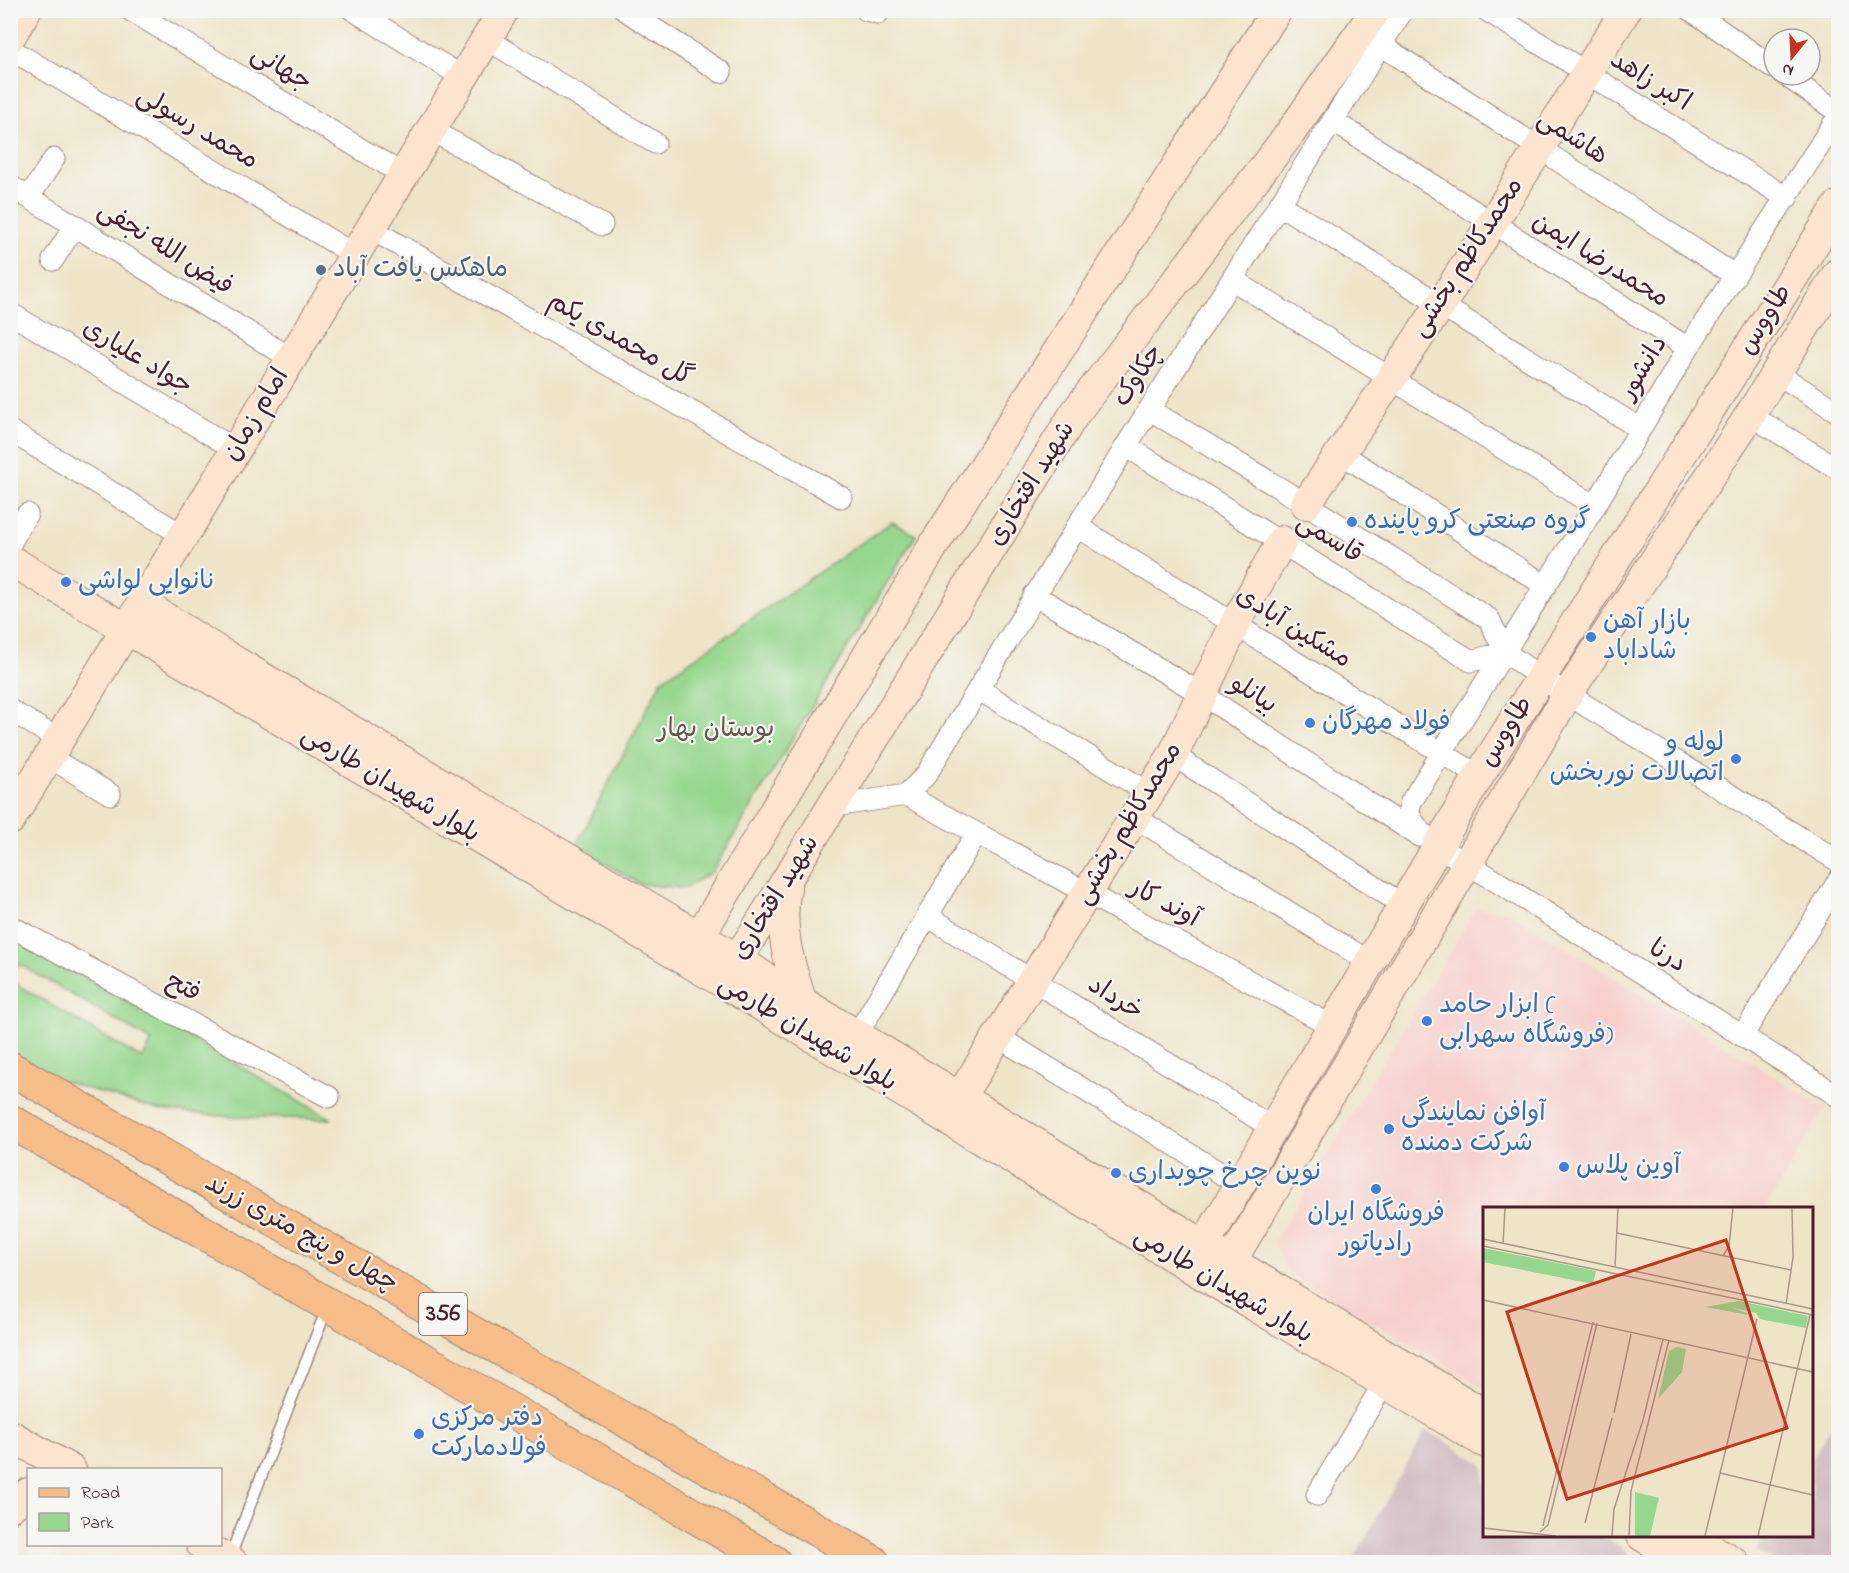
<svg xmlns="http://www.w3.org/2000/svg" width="1849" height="1573" viewBox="0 0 1849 1573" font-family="'Indie Flower','Playpen Sans Arabic',sans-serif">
  <rect width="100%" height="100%" fill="#f6f6f2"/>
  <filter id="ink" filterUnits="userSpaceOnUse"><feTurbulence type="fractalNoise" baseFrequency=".0167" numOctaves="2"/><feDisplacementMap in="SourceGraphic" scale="12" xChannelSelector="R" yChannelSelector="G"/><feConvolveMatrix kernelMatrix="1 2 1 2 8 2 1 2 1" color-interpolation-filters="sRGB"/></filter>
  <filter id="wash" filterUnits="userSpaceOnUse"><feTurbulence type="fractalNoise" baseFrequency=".008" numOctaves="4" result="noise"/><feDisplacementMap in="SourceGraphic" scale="24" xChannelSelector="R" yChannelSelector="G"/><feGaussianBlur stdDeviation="1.35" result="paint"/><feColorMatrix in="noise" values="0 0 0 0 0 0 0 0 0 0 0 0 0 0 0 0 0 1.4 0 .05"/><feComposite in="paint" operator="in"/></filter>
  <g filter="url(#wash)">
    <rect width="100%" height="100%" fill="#eee4c8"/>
    <path fill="#f7d0cc" d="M 1476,909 L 1506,911 L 1825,1108 L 1766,1208 L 1484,1208 L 1484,1388 L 1286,1271 L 1274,1242 Z"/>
    <path fill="#d2bec3" d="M 1838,1415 L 1838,1562 L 1776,1562 L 1756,1551 L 1765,1536 L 1812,1536 L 1812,1459 Z
      M 1426,1430 L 1484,1465 L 1484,1536 L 1602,1536 L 1629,1552 L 1623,1562 L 1352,1562 Z"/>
    <path fill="#96d78e" stroke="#707b5c" stroke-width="1.5" d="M 892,522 L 916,535 L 712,872 L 685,888 L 640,884 L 576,846 L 661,681 Z
      M 11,936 L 332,1119 L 230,1117 L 158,1110 L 59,1080 L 11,1053 L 11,981 L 142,1059 L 152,1041 L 19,964 L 16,968 L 11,965 Z"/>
  </g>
  <g filter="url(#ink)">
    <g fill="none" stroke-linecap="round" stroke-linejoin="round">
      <g stroke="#9c827a" stroke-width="13">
        <path id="lane" d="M 229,1559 L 327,1308"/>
      </g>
      <g stroke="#9c827a" stroke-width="23">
        <path id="street" d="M 130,10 L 404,175
          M 353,10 L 463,77
          M 625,10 L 721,72
          M 866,10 L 878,13 L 880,10
          M 1486,10 L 1787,198
          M 1691,10 L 1774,68
          M 487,39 L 655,143
          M 1381,45 L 1734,275
          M 10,49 L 355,255
          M 1785,75 L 1838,112
          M 1838,117 L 1688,348 L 1595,506 L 1411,802 L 1408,813 C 1421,838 1442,850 1467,863 L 1838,1096
          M 1333,121 L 1688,348
          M 431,130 L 602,225
          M 10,186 L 292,359
          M 29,197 L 54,159
          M 1280,205 L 1639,428
          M 371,229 L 841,497
          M 53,260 L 75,225
          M 1233,280 L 1595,506
          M 10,313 L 236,450
          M 1776,373 L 1838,412
          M 1150,410 L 1306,504 L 1489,619 L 1505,652 L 1541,678 L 1838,861
          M 1750,415 L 1838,469
          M 10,431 L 184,536
          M 1126,446 L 1471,661 L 1505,652
          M 1339,452 L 1546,586
          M 1078,527 L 1479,776
          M 10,544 L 27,514
          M 1034,595 L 1200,693 L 1419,836
          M 978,689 L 1149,793
          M 10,710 L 59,740
          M 1173,755 L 1403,905
          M 49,757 L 110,794
          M 906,795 L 1332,1026
          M 834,806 L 906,795 L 926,775 L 1126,446 L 1403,10
          M 1134,817 L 1370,962
          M 929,917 L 1273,1128
          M 10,926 L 329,1097
          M 858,1033 L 976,834
          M 1743,1035 L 1838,881
          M 998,1037 L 1240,1185
          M 1317,1495 L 1384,1383"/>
      </g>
      <g stroke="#9c827a" stroke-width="32">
        <path id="secondary" d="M 10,37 L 26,10
          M 1306,504 L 1440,306 L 1626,10
          M 10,560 L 724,983 L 1218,1284 L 1484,1442
          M 143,604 L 216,650 L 737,959 L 802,1002 L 1484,1414
          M 10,820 L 504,10
          M 786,888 C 778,928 789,964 802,1002
          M 690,952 L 935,543 L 1277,10
          M 728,975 L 1075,413 L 1291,132 L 1376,10
          M 960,1097 L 1173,755 L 1235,624 L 1282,541
          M 1195,1261 L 1479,776 L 1838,206
          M 1220,1280 L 1567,695 L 1750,415 L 1838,273
          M 10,1435 L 71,1470
          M 10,1507 L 28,1493
          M 1642,1536 L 1688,1562
          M 1689,1536 L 1734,1562
          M 201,1544 L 232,1562"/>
      </g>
      <g stroke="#9c827a" stroke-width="35">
        <path id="primary" d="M 10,1068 L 873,1562
          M 10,1121 L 774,1562"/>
      </g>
      <use href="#lane" stroke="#fff" stroke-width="10"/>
      <use href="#street" stroke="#fff" stroke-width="21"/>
      <use href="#secondary" stroke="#fce5cf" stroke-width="30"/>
      <use href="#primary" stroke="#f7bd88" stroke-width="33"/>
    </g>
  </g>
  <circle fill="#5c6f8a" stroke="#f6f6f2" stroke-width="2" cx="321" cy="270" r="6"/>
  <g fill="#3f7fe0" stroke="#f6f6f2" stroke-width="2">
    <circle cx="1352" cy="522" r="6"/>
    <circle cx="66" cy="582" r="6"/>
    <circle cx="1591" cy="637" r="6"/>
    <circle cx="1310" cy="723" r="6"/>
    <circle cx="1736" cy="759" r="6"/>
    <circle cx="1427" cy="1021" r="6"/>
    <circle cx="1389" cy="1129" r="6"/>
    <circle cx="1564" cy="1167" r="6"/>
    <circle cx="1116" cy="1173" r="6"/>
    <circle cx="1376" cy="1189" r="6"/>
    <circle cx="419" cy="1434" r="6"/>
  </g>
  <g text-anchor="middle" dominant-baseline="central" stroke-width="4.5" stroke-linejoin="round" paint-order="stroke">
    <rect fill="#f6f6f2" stroke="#7e6067" stroke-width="1.5" x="419" y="1293" width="48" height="42" rx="4.5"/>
    <g font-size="24" font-weight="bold" fill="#4a1f2b">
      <text x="443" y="1314">356</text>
    </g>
    <g font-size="26" fill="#4a1f2b" stroke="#f6f6f2">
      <text transform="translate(281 69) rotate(31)">جهانی</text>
      <text transform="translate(1650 82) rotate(32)">اکبر زاهد</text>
      <text transform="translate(197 129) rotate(31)">محمد رسولی</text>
      <text transform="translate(1572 138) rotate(33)">هاشمی</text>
      <text transform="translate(165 249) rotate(32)">فیض الله نجفی</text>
      <text transform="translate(1468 258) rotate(-57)">محمدکاظم بخشی</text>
      <text transform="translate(1600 261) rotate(32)">محمدرضا ایمن</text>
      <text transform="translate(1766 320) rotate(-58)">طاووس</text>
      <text transform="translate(620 340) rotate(30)">گل محمدی یکم</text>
      <text transform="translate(137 358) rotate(31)">جواد علیاری</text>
      <text transform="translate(1644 368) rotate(-59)">دانشور</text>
      <text transform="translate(1139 376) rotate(-57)">چکاوک</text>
      <text transform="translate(257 415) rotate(-59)">امام زمان</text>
      <text transform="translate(1032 484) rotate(-58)">شهید افتخاری</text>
      <text transform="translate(1329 539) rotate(32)">قاسمی</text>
      <text transform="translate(1293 628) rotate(32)">مشکین آبادی</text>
      <text transform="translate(1253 695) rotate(33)">بیانلو</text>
      <text transform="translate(1507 732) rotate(-58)">طاووس</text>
      <text transform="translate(390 785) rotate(31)">بلوار شهیدان طارمی</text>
      <text transform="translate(1129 824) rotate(-59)">محمدکاظم بخشی</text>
      <text transform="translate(776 898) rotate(-58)">شهید افتخاری</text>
      <text transform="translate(1164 904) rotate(28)">آوند کار</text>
      <text transform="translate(1667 957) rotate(32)">درنا</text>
      <text transform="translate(183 988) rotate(28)">فتح</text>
      <text transform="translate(1115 999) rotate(32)">خرداد</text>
      <text transform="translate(807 1034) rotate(31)">بلوار شهیدان طارمی</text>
      <text transform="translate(301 1234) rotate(29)">چهل و پنج متری زرند</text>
      <text transform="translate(1223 1286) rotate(31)">بلوار شهیدان طارمی</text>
    </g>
    <g font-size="26" fill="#4e5e75" stroke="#f6f6f2" text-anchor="start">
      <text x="333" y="270">ماهکس یافت آباد</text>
    </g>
    <g font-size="26" fill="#366cbe" stroke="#f6f6f2" text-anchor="start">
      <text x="1364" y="522">گروه صنعتی کرو پاینده</text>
      <text x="78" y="582">نانوایی لواشی</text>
      <text x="1603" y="622">بازار آهن<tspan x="1603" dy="30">شاداباد</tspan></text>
      <text x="1322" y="723">فولاد مهرگان</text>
      <text x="1724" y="744" text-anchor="end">لوله و<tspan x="1724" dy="30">اتصالات نوربخش</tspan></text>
      <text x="1439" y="1006">ابزار حامد (<tspan x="1439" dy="30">فروشگاه سهرابی)</tspan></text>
      <text x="1401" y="1114">آوافن نمایندگی<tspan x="1401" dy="30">شرکت دمنده</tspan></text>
      <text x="1576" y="1167">آوین پلاس</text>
      <text x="1128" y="1173">نوین چرخ چوبداری</text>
      <text x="1376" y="1214" text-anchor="middle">فروشگاه ایران<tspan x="1376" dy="30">رادیاتور</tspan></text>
      <text x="431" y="1419">دفتر مرکزی<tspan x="431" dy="30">فولادمارکت</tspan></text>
    </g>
    <g font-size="26" fill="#615649" stroke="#f6f6f2">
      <text x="716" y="730">بوستان بهار</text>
    </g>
  </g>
  <g transform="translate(1483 1207)">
    <rect width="330" height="330" fill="#eee4c8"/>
    <path d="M 0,41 L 113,64 L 110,77 L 0,55 ZM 256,94 L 325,109 L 323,121 L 277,112 L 273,106 L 247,100 L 272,109 L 222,100 ZM 194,140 L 203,142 L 199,165 L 175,192 L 186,144 ZM 152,285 L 176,291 L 167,329 L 152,329 Z" fill="#96d78e"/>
    <path fill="none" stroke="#ac9589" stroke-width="1.5" d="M 134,26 L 308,63M 0,32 L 330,102M 20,37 L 22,1M 0,39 L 330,108M 240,49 L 246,39 L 250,1M 132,60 L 135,1M 0,93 L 330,165M 303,97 L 310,50 L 309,1M 131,206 L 148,127M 237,266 L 330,288M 102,316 L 129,211M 60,319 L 110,115M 0,321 L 73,329M 57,325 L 65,318 L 114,116M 129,329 L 131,302 L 160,213 L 180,132M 146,329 L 148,284 L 186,133M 222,329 L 274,112M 275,329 L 327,108"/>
    <path fill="#c8321e" fill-opacity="0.15" stroke="#c8321e" stroke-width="3" d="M 243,33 L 304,221 L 84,292 L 24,105 Z"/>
    <rect width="330" height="330" fill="none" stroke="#4a1f2b" stroke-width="3"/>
  </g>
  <rect width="1849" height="1573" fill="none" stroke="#f6f6f2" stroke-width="36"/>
  <rect x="27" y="1468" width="195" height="78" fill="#f6f6f2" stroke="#b1a0a2" stroke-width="1.5"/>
  <rect x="39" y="1488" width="30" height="9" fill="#f7bd88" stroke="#b1a0a2" stroke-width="1.5"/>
  <text x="81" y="1498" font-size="18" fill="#4a1f2b">Road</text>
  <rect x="39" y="1513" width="30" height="18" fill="#96d78e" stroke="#b1a0a2" stroke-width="1.5"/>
  <text x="81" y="1528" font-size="18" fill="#4a1f2b">Park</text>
  <g transform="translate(1792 57) rotate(198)"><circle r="28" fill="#f6f6f2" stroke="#b1a0a2" stroke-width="1.5"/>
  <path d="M0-4.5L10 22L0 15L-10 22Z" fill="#c8321e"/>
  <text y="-9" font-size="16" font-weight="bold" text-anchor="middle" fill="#4a1f2b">N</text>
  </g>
</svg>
